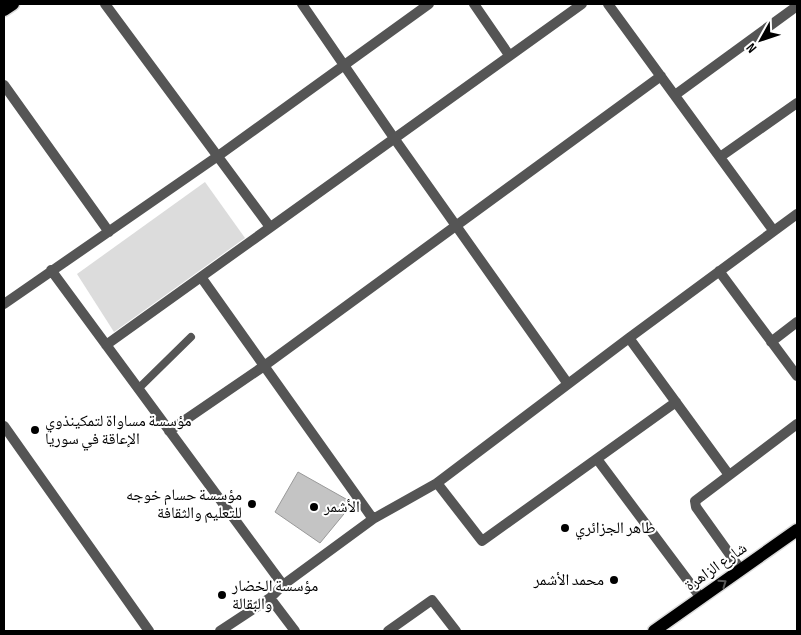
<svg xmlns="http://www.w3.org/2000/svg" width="801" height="635" viewBox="0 0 801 635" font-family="'Sofia Sans Condensed','Noto Naskh Arabic',sans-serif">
  <rect width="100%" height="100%" fill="#fff"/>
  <path fill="#dcdcdc" d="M 205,182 L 245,238 L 114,332 L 77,274 Z"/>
  <path fill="#c4c4c4" stroke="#999" d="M 298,472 L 353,503 L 320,543 L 275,512 Z"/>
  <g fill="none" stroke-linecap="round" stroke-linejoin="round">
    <g stroke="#dbdbdb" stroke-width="15">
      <path id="primary" d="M 4,10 L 13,4
        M 654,631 L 797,530"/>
    </g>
    <path stroke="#555" stroke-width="8" d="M 138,389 L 191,337"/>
    <path stroke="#555" stroke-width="10" d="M 105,4 L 270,227
      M 302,4 L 394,138 L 568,384
      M 474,4 L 509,55
      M 608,4 L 773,230
      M 4,85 L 109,232
      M 675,95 L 797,6
      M 720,157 L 797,103
      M 51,270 L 283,585
      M 719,271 L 797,376
      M 201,277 L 373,519
      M 4,304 L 218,156 L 429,4
      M 629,338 L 729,475
      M 771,342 L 797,322
      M 106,345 L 582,4
      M 4,426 L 149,631
      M 169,431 L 264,366 L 661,76
      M 597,459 L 701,598
      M 437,483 L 482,541 L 676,402
      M 741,570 L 696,507 L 695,501 L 797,424
      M 270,598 L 295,631
      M 220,631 L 270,598 L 283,585 L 373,519 L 437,483 L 629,338 L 797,214
      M 388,631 L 432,600 L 456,631"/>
    <use href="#primary" stroke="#000" stroke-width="12"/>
  </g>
  <defs><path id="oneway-chevron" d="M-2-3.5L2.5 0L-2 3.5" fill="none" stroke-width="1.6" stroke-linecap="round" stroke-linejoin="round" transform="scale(1.25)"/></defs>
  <use stroke="#595959" href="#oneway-chevron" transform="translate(723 583) rotate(-35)"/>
  <g fill="#000" stroke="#fff" stroke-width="2">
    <circle cx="35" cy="430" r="5"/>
    <circle cx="252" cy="504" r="5"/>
    <circle cx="314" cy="507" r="5"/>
    <circle cx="565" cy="528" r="5"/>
    <circle cx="614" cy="580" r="5"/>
    <circle cx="222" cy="595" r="5"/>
  </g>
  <g text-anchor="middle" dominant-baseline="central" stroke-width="4" stroke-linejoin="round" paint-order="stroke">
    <g font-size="16" fill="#000" stroke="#fff" text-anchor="start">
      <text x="45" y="421">مؤسسة مساواة لتمكينذوي<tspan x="45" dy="18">الإعاقة في سوريا</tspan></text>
      <text x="242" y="495" text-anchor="end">مؤسسة حسام خوجه<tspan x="242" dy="18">للتعليم والثقافة</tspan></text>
      <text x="324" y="507">الأشمر</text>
      <text x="575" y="528">طاهر الجزائري</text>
      <text x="604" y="580" text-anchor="end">محمد الأشمر</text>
      <text x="232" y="586">مؤسسة الخضار<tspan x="232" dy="18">والبقالة</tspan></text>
    </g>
    <g font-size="16" fill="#000" stroke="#fff">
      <text transform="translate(716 567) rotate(-35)">شارع الزاهرة</text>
    </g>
  </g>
  <rect width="801" height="635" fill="none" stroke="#000000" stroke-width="10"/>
  <g transform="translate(761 40) rotate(230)" stroke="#ffffff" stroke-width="4" paint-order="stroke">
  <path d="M0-4L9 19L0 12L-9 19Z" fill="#000000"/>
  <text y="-8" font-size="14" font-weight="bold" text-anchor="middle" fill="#000000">N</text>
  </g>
</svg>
